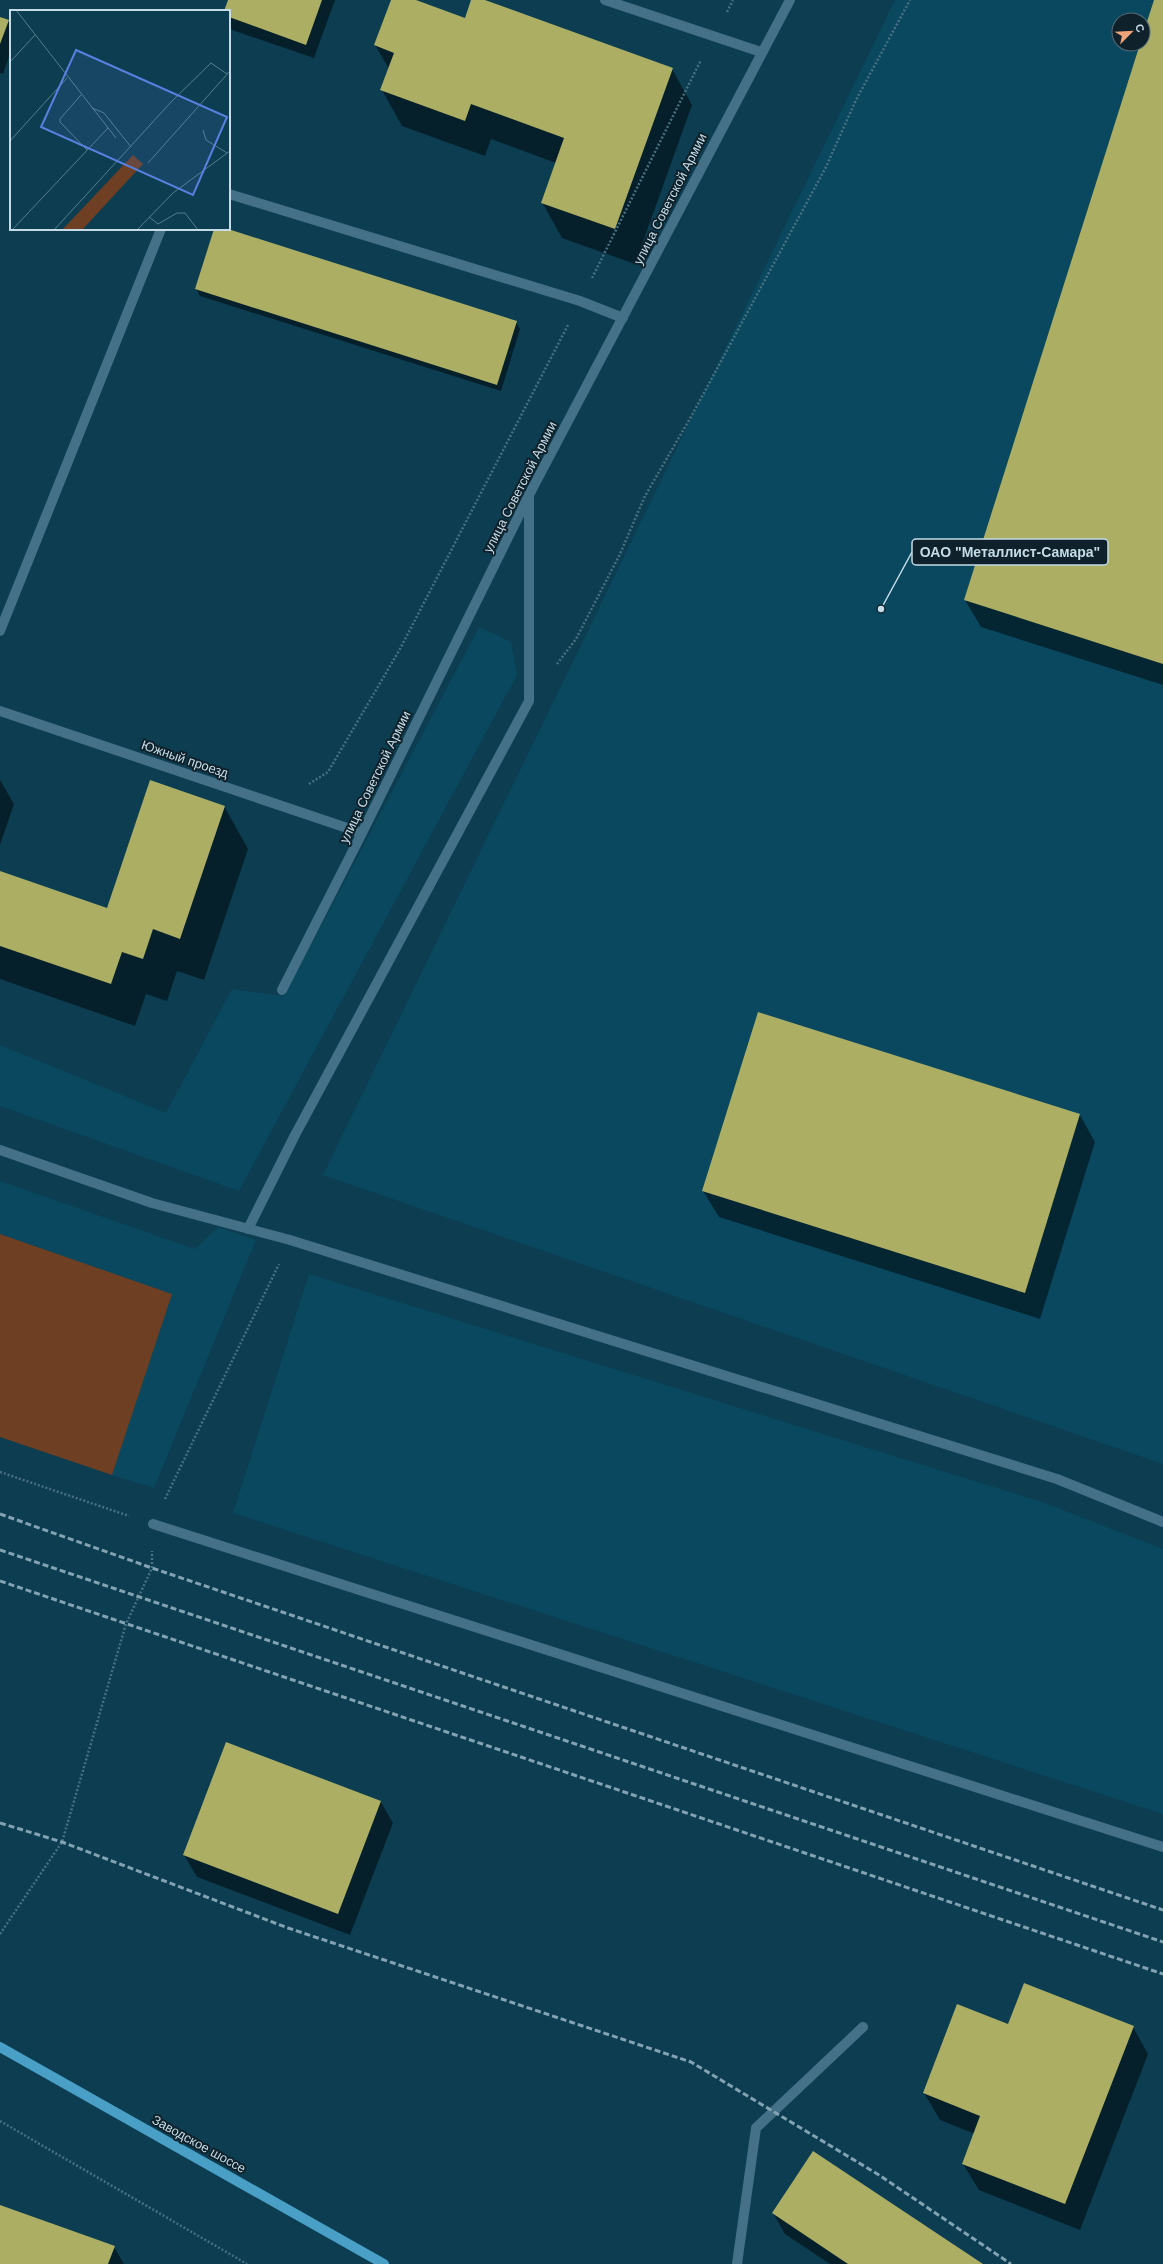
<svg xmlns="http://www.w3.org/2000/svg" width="1163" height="2264" viewBox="0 0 1163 2264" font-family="Helvetica,sans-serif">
  <rect width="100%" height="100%" fill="#0c3d51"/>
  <path fill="#09485f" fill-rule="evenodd" d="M 895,0 L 1163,0 L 1163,1464 L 323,1175 ZM 1119,20 L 1143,20 L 1143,44 L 1119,44 Z
    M 479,627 L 511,642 L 517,675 L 239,1191 L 0,1106 L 0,1045 L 166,1113 L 232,989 L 284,996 Z
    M 0,1181 L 195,1249 L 218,1227 L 256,1240 L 154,1488 L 112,1475 L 171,1294 L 0,1234 Z
    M 309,1274 L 1045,1503 L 1163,1549 L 1163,1814 L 233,1513 Z"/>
  <path fill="#6e3f22" d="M 0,1234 L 172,1294 L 112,1475 L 0,1437 Z"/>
  <path fill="#0007" d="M 229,0 L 335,0 L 314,58 L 232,30 L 229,24 L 229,11 L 225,11 Z
    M 392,0 L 413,0 L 466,19 L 472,0 L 482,0 L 672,69 L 692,105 L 635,264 L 562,238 L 542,202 L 556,163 L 491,139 L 485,156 L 402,126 L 382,90 L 389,69 L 375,45 Z
    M 1155,0 L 1163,0 L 1163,685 L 981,627 L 965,600 L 1141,44 L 1143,44 L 1143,37 Z
    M 0,18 L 8,21 L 11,26 L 11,51 L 3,74 L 0,73 Z
    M 215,229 L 225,229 L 516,322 L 520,329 L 501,391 L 200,296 L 196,289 Z
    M 0,780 L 14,804 L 0,845 Z
    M 224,806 L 248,849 L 204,980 L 177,971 L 167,1001 L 146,994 L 135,1026 L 0,979 L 0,872 L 108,910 Z
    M 759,1014 L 1080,1115 L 1095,1142 L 1040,1319 L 719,1217 L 703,1191 Z
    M 381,1802 L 393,1823 L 350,1935 L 197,1877 L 184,1855 Z
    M 1009,2025 L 1133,2027 L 1148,2054 L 1080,2230 L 979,2190 L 963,2164 L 975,2134 L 940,2120 L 924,2093 Z
    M 0,2206 L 114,2247 L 124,2264 L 0,2264 Z
    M 773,2213 L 982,2264 L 830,2264 L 785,2234 Z"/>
  <path fill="#acae64" d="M 228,0 L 322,0 L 306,45 L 229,17 L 229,11 L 224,11 Z
    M 391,0 L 416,0 L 465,18 L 471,0 L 485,0 L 673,68 L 615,229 L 541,203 L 564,138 L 471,104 L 465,121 L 380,90 L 394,53 L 374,45 Z
    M 1154,0 L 1163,0 L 1163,664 L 964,600 L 1140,44 L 1143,44 L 1143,34 Z
    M 0,17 L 9,20 L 0,44 Z
    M 214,229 L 228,229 L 517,321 L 497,385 L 195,289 Z
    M 150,780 L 225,806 L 180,939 L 153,929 L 143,959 L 122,952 L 111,984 L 0,946 L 0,871 L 107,908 Z
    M 758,1012 L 1080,1114 L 1025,1293 L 702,1191 Z
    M 226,1742 L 381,1801 L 338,1914 L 183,1855 Z
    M 1024,1983 L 1134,2026 L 1065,2204 L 962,2164 L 980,2116 L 923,2093 L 957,2004 L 1008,2024 Z
    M 813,2151 L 983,2264 L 848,2264 L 772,2213 Z
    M 0,2205 L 115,2246 L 108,2264 L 0,2264 Z"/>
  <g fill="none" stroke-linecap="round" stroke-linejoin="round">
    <path stroke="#477081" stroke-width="2.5" stroke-dasharray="2 2" stroke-linecap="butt" d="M 727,12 L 733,0
      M 592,278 L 701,60
      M 557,664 L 576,639 L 620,554 L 645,496 L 692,415 L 826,167 L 856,100 L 910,0
      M 309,784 L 328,772 L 400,649 L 568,325
      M 0,1472 L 129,1516
      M 165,1499 L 279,1264
      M 0,1934 L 62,1842 L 126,1624 L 152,1568 L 152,1551
      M 0,2121 L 247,2264"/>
    <path stroke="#447187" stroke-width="10" d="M 229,194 L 580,301 L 623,318
      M 0,631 L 161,229
      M 0,1150 L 152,1203 L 290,1240 L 1057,1479 L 1163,1522
      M 248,1229 L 295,1135 L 529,701 L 529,495
      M 153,1524 L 1163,1847
      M 737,2264 L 756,2128 L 863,2027"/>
    <path stroke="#447187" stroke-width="10" d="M 605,0 L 761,52
      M 0,711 L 362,833
      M 282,990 L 362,833 L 529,495 L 790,0"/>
    <path stroke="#499fc5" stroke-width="10" d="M 0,2047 L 384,2264"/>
    <path stroke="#83a3b2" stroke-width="3" stroke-dasharray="6 3" stroke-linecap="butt" d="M 0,1514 L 152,1568 L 1163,1910
      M 0,1550 L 1163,1942
      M 0,1581 L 1163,1974
      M 0,1823 L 62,1842 L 288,1928 L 691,2062 L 879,2175 L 1011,2264"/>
  </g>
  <g text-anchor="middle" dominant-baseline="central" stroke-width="4" stroke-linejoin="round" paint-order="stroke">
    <g font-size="13" fill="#c5dce8" stroke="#0f222b">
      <text transform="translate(670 199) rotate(-63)">улица Советской Армии</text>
      <text transform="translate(520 487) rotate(-63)">улица Советской Армии</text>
      <text transform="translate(185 759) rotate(19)">Южный проезд</text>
      <text transform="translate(375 777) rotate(-64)">улица Советской Армии</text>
      <text transform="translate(199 2144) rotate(29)">Заводское шоссе</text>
    </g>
  </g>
  <g transform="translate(10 10)">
    <rect width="220" height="220" fill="#0c3d51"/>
    <path d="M 123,145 L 133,154 L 72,220 L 52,220 Z" fill="#6e3f22"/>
    <path fill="none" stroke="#567d8d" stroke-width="1" d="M 6,0 L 106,128M 0,52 L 25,25M 71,85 L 50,109 L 50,112 L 77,140M 82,98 L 94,103 L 121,137M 193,120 L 196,130 L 217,143M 0,131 L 57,68M 138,153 L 220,61M 139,207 L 148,214 L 167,203 L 175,203 L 188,220M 2,220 L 98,118M 44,220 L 162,91 L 201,53 L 217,64M 127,220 L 163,183 L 220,141"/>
    <path fill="#5880de" fill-opacity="0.15" stroke="#5880de" stroke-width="2" d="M 66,40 L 217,107 L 183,185 L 31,117 Z"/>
    <rect width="220" height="220" fill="none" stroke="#c5dce8" stroke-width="2"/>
  </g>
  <path fill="none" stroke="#c5dce8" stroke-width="1.5" d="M881 609L912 552"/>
  <circle fill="#c5dce8" stroke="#0f222b" stroke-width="1.5" cx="881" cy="609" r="4"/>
  <rect fill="#0f222b" stroke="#c5dce8" stroke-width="1.5" x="912" y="539" width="196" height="26" rx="4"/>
  <g font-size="14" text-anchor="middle" font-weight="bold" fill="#c5dce8">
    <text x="1010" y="557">ОАО "Металлист-Самара"</text>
  </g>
  <g transform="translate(1131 32) rotate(66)"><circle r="19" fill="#0f222b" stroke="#586c77"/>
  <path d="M0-3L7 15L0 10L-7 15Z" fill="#efa378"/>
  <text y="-6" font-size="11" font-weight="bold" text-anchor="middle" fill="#c5dce8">С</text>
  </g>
</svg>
